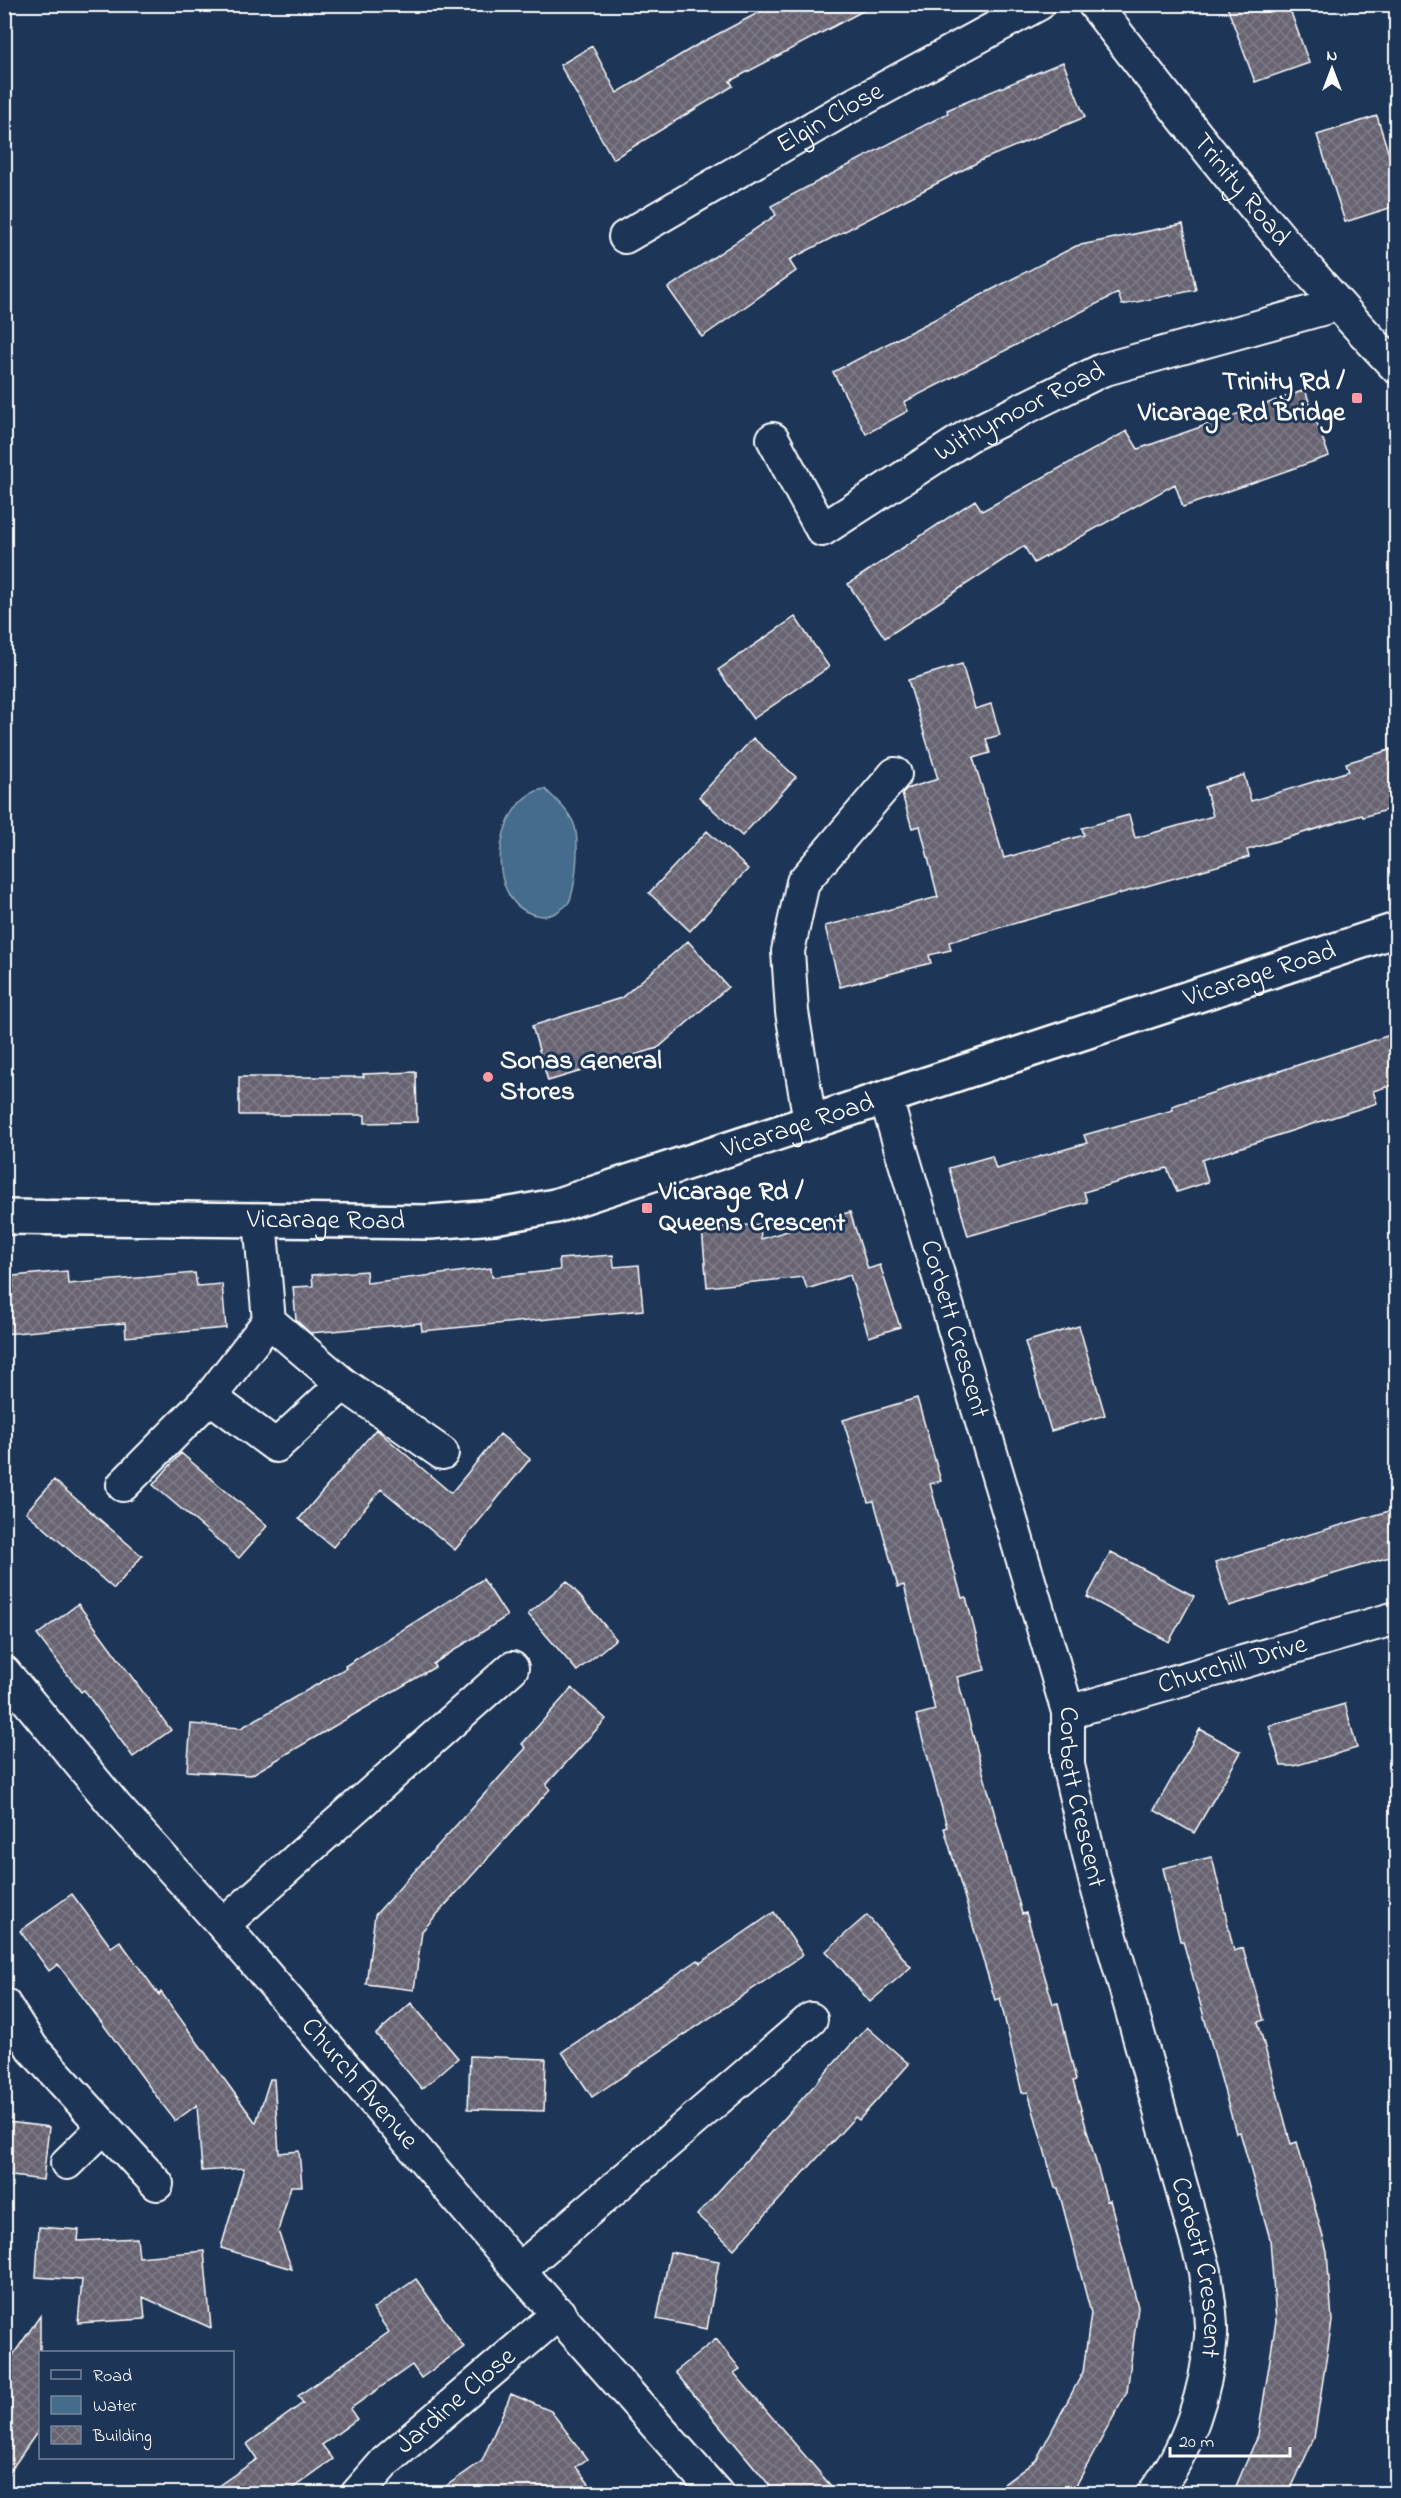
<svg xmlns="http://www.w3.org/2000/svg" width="1401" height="2498" viewBox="0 0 1401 2498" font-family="'Indie Flower',sans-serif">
  <defs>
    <pattern id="building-cross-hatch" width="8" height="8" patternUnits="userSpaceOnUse" patternTransform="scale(1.5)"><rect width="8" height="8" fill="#676472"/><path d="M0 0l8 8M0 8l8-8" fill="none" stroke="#7e7b87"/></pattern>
  </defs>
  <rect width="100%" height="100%" fill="#1d3557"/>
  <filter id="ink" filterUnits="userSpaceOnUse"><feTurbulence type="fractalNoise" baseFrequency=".0167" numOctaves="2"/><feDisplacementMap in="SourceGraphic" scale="12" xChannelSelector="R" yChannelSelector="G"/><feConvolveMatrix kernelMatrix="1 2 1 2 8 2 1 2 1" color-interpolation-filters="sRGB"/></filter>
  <g filter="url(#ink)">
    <path fill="#446c8c" stroke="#8fa7ba" stroke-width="1.5" d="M 545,789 C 555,799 569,811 574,824 C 580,840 576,881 571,897 C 569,905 562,909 555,913 C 546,918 534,916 525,911 C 483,888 498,795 545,789 Z"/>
    <path fill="url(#building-cross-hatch)" stroke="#fff" stroke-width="1.5" d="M 775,4 L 876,4 L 730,81 L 733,86 L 613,159 L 560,65 L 592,46 L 617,93 L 697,45 Z
      M 1226,4 L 1288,4 L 1309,63 L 1255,82 Z
      M 1063,62 L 1085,117 L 984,159 L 789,260 L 796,271 L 702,337 L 668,288 L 776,215 L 771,206 L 948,113 L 947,110 Z
      M 1377,116 L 1396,177 L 1396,206 L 1345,222 L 1317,135 Z
      M 1183,224 L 1196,290 L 1122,305 L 1118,293 L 904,402 L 908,411 L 866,434 L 833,372 L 1076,246 Z
      M 1305,390 L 1329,456 L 1183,507 L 1175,484 L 1034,563 L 1024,546 L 885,638 L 848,584 L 975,500 L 982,511 L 1127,431 L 1138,449 Z
      M 795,617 L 829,667 L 753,719 L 718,670 Z
      M 962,664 L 975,709 L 991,704 L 1000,735 L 986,739 L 990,753 L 973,758 L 1004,858 L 1084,835 L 1082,828 L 1129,815 L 1135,838 L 1213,816 L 1205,787 L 1244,775 L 1251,801 L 1349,771 L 1346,763 L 1396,748 L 1396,807 L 1363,817 L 1362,815 L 1247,850 L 1249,857 L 949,942 L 951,950 L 929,955 L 931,963 L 840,987 L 825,926 L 938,897 L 920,826 L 912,828 L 902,794 L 906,789 L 938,779 L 908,680 Z
      M 753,738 L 796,777 L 742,836 L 699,797 Z
      M 707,831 L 748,869 L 690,931 L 649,893 Z
      M 688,941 L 728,987 L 658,1048 L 548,1081 L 532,1026 L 621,998 Z
      M 1396,1033 L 1396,1084 L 1373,1091 L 1377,1103 L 1202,1160 L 1208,1182 L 1177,1192 L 1167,1168 L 1084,1192 L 1087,1202 L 968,1236 L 949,1168 L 992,1156 L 996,1169 L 1087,1143 L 1084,1135 L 1173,1110 L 1172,1106 Z
      M 416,1072 L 417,1122 L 365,1123 L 365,1115 L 239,1115 L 239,1077 L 364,1077 L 363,1074 Z
      M 850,1212 L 868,1269 L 880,1265 L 900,1327 L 869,1337 L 850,1275 L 807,1289 L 803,1277 L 707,1287 L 702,1229 L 760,1224 L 761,1239 Z
      M 613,1255 L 614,1267 L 639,1265 L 643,1310 L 422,1331 L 421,1323 L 310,1333 L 296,1320 L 293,1287 L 313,1286 L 312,1275 L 366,1271 L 367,1283 L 491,1268 L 492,1277 L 560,1270 L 559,1259 Z
      M 67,1271 L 68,1284 L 195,1273 L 197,1286 L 222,1284 L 226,1328 L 126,1337 L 125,1323 L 4,1334 L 4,1288 L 13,1287 L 13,1276 Z
      M 1079,1326 L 1105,1415 L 1051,1431 L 1025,1342 Z
      M 917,1398 L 941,1481 L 930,1484 L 962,1598 L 966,1597 L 985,1670 L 957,1677 L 1022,1914 L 1026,1913 L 1053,2004 L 1058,2003 L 1076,2080 L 1073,2081 L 1107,2201 L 1110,2200 L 1138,2307 L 1127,2392 L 1072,2493 L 992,2493 L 1036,2460 L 1083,2372 L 1091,2313 L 1058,2188 L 1055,2188 L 1028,2092 L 1022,2093 L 1000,1998 L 995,2000 L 944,1828 L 947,1827 L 916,1715 L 935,1710 L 904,1585 L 898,1587 L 874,1501 L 868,1502 L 843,1420 Z
      M 376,1429 L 451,1493 L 500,1434 L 530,1459 L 455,1550 L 381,1489 L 333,1547 L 299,1519 Z
      M 181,1453 L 267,1526 L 239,1558 L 153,1485 Z
      M 54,1480 L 142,1556 L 114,1589 L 26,1512 Z
      M 1396,1509 L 1396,1555 L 1229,1606 L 1215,1562 Z
      M 1111,1552 L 1194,1596 L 1169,1642 L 1087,1597 Z
      M 483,1579 L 507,1616 L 433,1664 L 435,1667 L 251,1775 L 187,1771 L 191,1724 L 241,1728 L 346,1668 L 345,1666 Z
      M 567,1581 L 616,1639 L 577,1671 L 528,1614 Z
      M 78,1604 L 171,1730 L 133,1757 L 84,1690 L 81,1692 L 37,1635 Z
      M 572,1688 L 606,1719 L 546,1785 L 550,1789 L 422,1931 L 414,1990 L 366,1984 L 375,1915 L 526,1748 L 522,1744 Z
      M 1345,1704 L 1357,1748 L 1294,1766 L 1281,1766 L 1269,1726 Z
      M 1200,1729 L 1241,1752 L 1194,1833 L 1154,1810 Z
      M 1212,1857 L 1234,1951 L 1243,1948 L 1264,2020 L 1258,2022 L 1291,2144 L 1297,2142 L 1327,2252 L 1332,2321 L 1314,2438 L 1289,2493 L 1233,2493 L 1258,2435 L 1276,2321 L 1270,2239 L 1240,2132 L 1236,2133 L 1183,1941 L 1180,1941 L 1163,1868 Z
      M 72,1894 L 111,1947 L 120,1941 L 159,1995 L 161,1992 L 256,2123 L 270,2079 L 274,2079 L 279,2153 L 299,2151 L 302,2186 L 291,2186 L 278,2231 L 292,2269 L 221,2248 L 244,2168 L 202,2171 L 197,2105 L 175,2121 L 58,1964 L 49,1971 L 20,1931 Z
      M 774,1912 L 803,1955 L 592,2097 L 562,2052 L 698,1960 L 700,1963 Z
      M 867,1915 L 911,1967 L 870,2002 L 826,1951 Z
      M 411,2003 L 458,2058 L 422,2089 L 376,2034 Z
      M 867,2027 L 909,2064 L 859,2120 L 855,2117 L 734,2249 L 697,2215 Z
      M 470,2056 L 546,2059 L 544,2111 L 468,2109 Z
      M 8,2122 L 49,2127 L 43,2180 L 4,2175 Z
      M 39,2227 L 79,2230 L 78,2241 L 137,2238 L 139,2257 L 204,2251 L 211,2328 L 143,2297 L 145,2319 L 78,2323 L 82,2280 L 36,2277 Z
      M 670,2252 L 719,2261 L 707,2329 L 657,2319 Z
      M 416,2279 L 464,2347 L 421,2378 L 412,2365 L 350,2409 L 357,2419 L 322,2445 L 333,2459 L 286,2493 L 208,2493 L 257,2459 L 247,2444 L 303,2403 L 298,2396 L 389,2332 L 373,2309 Z
      M 40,2316 L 40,2428 L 4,2480 L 4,2368 Z
      M 716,2339 L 740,2369 L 734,2373 L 837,2493 L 776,2493 L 675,2372 Z
      M 511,2394 L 551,2411 L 587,2459 L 576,2467 L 596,2493 L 436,2493 L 482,2461 Z"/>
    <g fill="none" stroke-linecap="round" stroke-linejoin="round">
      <g stroke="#fff" stroke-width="36">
        <g id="minor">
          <path id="s1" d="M 1094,4 C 1191,129 1287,253 1396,367"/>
          <path id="s2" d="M 625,237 L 840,112 L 1039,4"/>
          <path id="s3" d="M 773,439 L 822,530 L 968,436 L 1102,370 L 1336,305"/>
          <path id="s4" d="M 886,1099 L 1068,1712 L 1068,1765 L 1095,1880 L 1205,2271 C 1207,2292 1212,2315 1211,2336 C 1207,2390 1188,2451 1153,2494"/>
          <path d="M 810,1122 L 792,1012 L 788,951 L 803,882 L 895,774"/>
          <path d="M 260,1220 L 269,1321 L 343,1384 L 442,1453"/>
          <path d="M 210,1397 L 276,1446 L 343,1384"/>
          <path d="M 123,1485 L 210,1397 L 269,1321"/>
          <path id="s5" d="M 4,1672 L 116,1807 L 223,1925 L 519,2270 L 717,2494"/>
          <path id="s6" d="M 1068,1712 L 1396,1618"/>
          <path d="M 223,1925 L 512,1668"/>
          <path d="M 4,2004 L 32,2048 L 157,2184"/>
          <path d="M 67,2163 L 105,2126"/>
          <path d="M 519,2270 L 811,2019"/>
          <path id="s7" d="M 357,2494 L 385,2462 L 559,2313"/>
        </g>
      </g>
      <g stroke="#fff" stroke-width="38">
        <g id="tertiary">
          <path id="s8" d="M 4,1217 L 430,1222 L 494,1217 L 555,1206 L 1396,930"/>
        </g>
      </g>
      <use href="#minor" stroke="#1d3557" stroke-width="32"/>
      <use href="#tertiary" stroke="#1d3557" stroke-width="33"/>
    </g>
  </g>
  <g fill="#ff9aa2" stroke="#1d3557" stroke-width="2">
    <rect x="1351" y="392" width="12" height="12" rx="3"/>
    <circle cx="488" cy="1077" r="6"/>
    <rect x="641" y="1202" width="12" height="12" rx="3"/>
  </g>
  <g text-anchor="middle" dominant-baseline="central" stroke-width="6" stroke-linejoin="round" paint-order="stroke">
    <g font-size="27" fill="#fff" stroke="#1d3557">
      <text stroke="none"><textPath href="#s2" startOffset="237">Elgin Close</textPath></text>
      <text stroke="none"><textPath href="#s1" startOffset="237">Trinity Road</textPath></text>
      <text stroke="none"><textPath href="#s3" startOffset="334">Withymoor Road</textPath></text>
      <text stroke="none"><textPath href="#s8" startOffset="1294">Vicarage Road</textPath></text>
      <text stroke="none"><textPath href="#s8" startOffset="808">Vicarage Road</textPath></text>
      <text stroke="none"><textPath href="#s8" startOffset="322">Vicarage Road</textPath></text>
      <text stroke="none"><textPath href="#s4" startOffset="240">Corbett Crescent</textPath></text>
      <text stroke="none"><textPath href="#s6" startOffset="171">Churchill Drive</textPath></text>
      <text stroke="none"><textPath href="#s4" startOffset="726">Corbett Crescent</textPath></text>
      <text stroke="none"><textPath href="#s5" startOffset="544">Church Avenue</textPath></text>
      <text stroke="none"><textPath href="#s4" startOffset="1212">Corbett Crescent</textPath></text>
      <text stroke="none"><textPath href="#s7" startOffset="136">Jardine Close</textPath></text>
    </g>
    <g font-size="27" font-weight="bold" fill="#fff" stroke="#1d3557" text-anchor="start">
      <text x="1345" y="382" text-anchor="end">Trinity Rd /<tspan x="1345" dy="31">Vicarage Rd Bridge</tspan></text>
      <text x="500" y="1061">Sonas General<tspan x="500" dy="31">Stores</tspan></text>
      <text x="659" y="1192">Vicarage Rd /<tspan x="659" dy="31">Queens Crescent</tspan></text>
    </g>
  </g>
  <rect width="1401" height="2498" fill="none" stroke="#1d3557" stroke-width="24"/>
  <rect x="12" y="12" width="1377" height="2474" fill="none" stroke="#fff" stroke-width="2" filter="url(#ink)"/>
  <rect x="39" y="2351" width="195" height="108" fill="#1d3557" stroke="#77869a" stroke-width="1.5"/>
  <rect x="51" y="2370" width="30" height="9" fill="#1d3557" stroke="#77869a" stroke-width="1.5"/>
  <text x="93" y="2381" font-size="18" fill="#ffffff">Road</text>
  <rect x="51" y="2396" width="30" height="18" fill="#446c8c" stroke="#77869a" stroke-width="1.5"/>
  <text x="93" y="2411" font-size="18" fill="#ffffff">Water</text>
  <rect x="51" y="2426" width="30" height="18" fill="url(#building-cross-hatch)" stroke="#77869a" stroke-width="1.5"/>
  <text x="93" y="2441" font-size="18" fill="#ffffff">Building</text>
  <g transform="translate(1332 69)" stroke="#1d3557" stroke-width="4.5" paint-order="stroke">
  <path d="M0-4.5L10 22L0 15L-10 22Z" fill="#ffffff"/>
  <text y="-9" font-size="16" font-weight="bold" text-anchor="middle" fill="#ffffff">N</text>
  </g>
  <path d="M1170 2447v9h120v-9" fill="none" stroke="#ffffff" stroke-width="3"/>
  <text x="1179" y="2447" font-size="18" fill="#ffffff" stroke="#1d3557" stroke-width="4.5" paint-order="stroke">20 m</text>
</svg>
